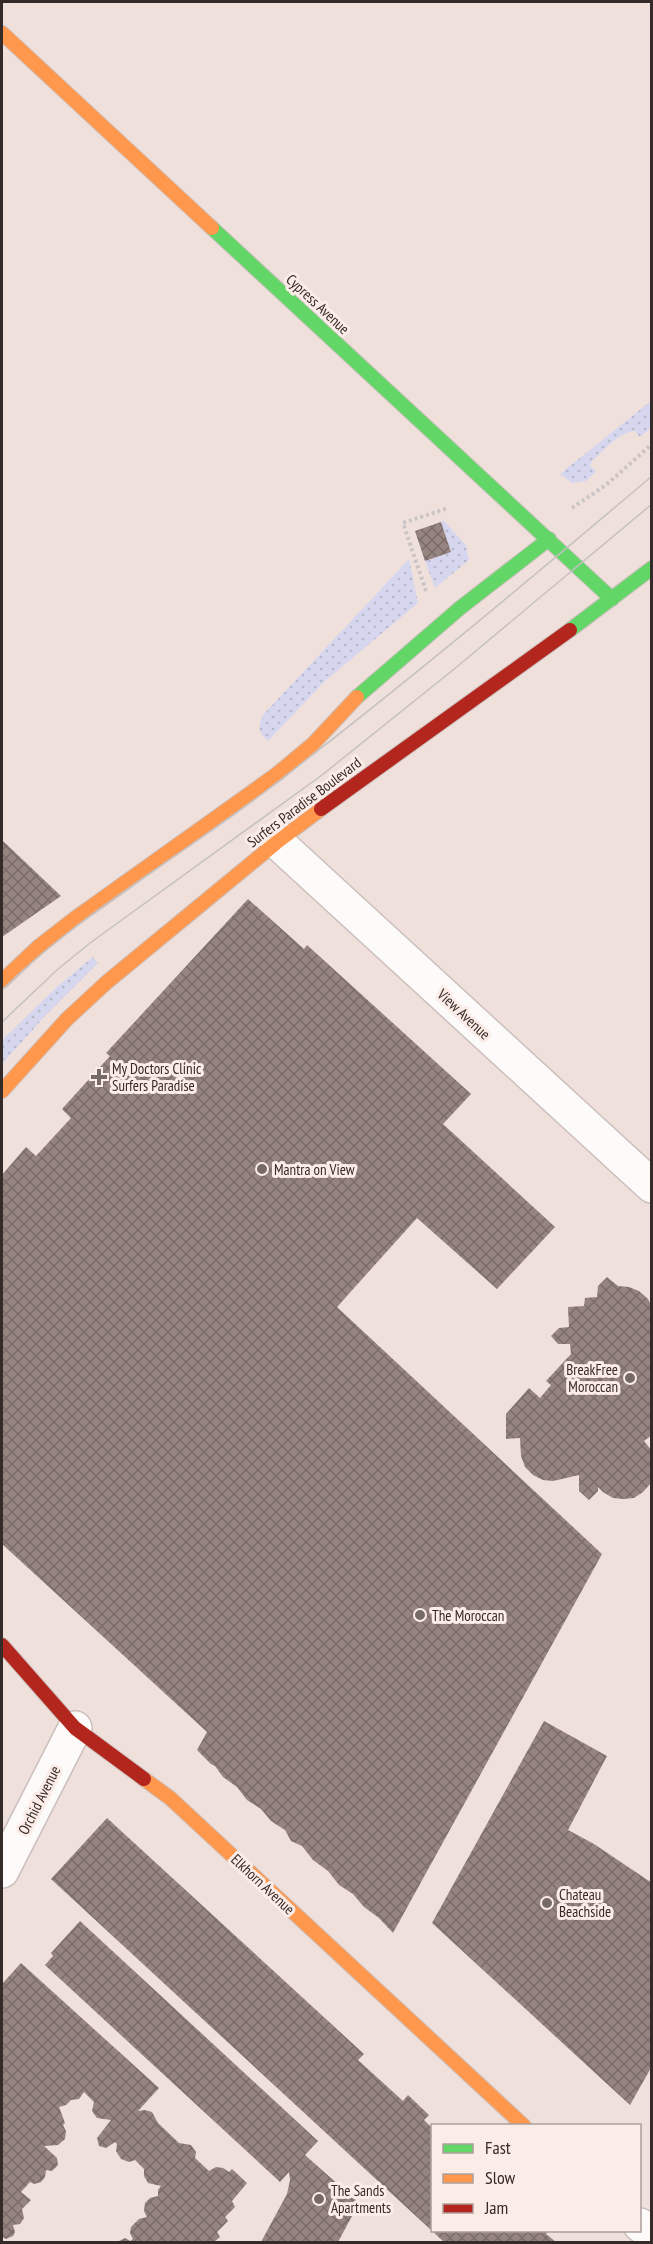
<svg xmlns="http://www.w3.org/2000/svg" width="653" height="2244" viewBox="0 0 653 2244" font-family="'PT Sans Narrow',sans-serif">
  <defs>
    <pattern id="garden-dots" width="8" height="8" patternUnits="userSpaceOnUse" patternTransform="scale(1.5)"><rect width="8" height="8" fill="#d6d7ef"/><path d="M2 2h.1M6 6h.1" fill="none" stroke="#b8b9cd" stroke-width="1.8" stroke-linecap="round"/></pattern>
    <pattern id="building-cross-hatch" width="8" height="8" patternUnits="userSpaceOnUse" patternTransform="scale(1.5)"><rect width="8" height="8" fill="#958480"/><path d="M0 0l8 8M0 8l8-8" fill="none" stroke="#7a6c69"/></pattern>
  </defs>
  <rect width="100%" height="100%" fill="#efe0dc"/>
  <path fill="url(#garden-dots)" d="M 651,401 L 651,428 L 640,437 L 635,431 C 620,431 603,452 592,461 L 590,465 L 596,472 L 586,481 L 572,483 L 560,474 Z
    M 443,520 L 466,545 L 469,560 L 435,588 L 425,561 L 451,552 L 441,522 Z
    M 409,559 L 418,603 L 324,682 L 268,741 C 259,733 257,727 263,715 Z
    M 93,957 L 98,963 L 45,1016 L 2,1064 L 2,1040 L 59,985 Z"/>
  <path fill="url(#building-cross-hatch)" d="M 441,522 L 451,552 L 425,561 L 415,531 Z
    M 3,841 L 61,896 L 2,937 L 2,842 Z
    M 248,899 L 304,949 L 307,945 L 471,1094 L 443,1124 L 555,1227 L 497,1289 L 417,1218 L 337,1307 L 602,1554 L 393,1933 L 379,1918 L 364,1907 L 353,1894 L 339,1885 L 328,1871 L 313,1860 L 302,1846 L 291,1841 L 285,1830 L 271,1821 L 261,1809 L 247,1800 L 237,1787 L 223,1777 L 215,1766 L 211,1764 L 197,1750 L 207,1732 L 2,1544 L 2,1175 L 26,1147 L 36,1156 L 71,1118 L 62,1109 L 110,1056 L 106,1053 Z
    M 607,1277 L 618,1286 L 629,1287 L 639,1291 L 648,1299 L 652,1307 L 652,1435 L 644,1441 L 652,1451 L 652,1482 L 643,1492 L 634,1498 L 623,1499 L 613,1498 L 603,1492 L 598,1487 L 598,1491 L 589,1500 L 579,1491 L 579,1475 L 553,1481 L 543,1480 L 533,1475 L 525,1467 L 521,1456 L 520,1438 L 506,1439 L 506,1414 L 529,1388 L 540,1398 L 551,1385 L 546,1381 L 571,1354 L 570,1344 L 558,1344 L 551,1336 L 559,1328 L 569,1327 L 568,1307 L 584,1306 L 585,1298 L 597,1297 L 598,1286 Z
    M 544,1721 L 607,1756 L 568,1830 L 594,1844 L 652,1883 L 652,2066 L 630,2105 L 432,1923 Z
    M 107,1818 L 364,2054 L 358,2060 L 403,2101 L 408,2095 L 429,2115 L 424,2120 L 432,2128 L 432,2230 L 549,2230 L 546,2234 L 556,2242 L 444,2242 L 51,1879 Z
    M 80,1921 L 318,2141 L 305,2155 L 359,2203 L 338,2242 L 261,2242 L 287,2194 L 290,2180 L 289,2172 L 280,2182 L 45,1965 L 53,1956 L 51,1953 Z
    M 21,1963 L 159,2088 L 138,2111 L 145,2110 L 152,2112 L 158,2123 L 179,2143 L 191,2145 L 196,2152 L 195,2158 L 209,2171 L 216,2167 L 223,2168 L 229,2172 L 232,2169 L 247,2183 L 232,2201 L 235,2207 L 225,2217 L 228,2221 L 217,2232 L 220,2237 L 214,2242 L 117,2242 L 125,2238 L 130,2241 L 133,2239 L 130,2233 L 131,2227 L 139,2219 L 147,2217 L 144,2211 L 145,2203 L 150,2198 L 158,2196 L 158,2190 L 161,2186 L 148,2183 L 144,2176 L 144,2169 L 135,2160 L 129,2162 L 121,2159 L 116,2151 L 117,2144 L 115,2142 L 106,2148 L 99,2146 L 97,2138 L 111,2120 L 97,2118 L 92,2111 L 94,2102 L 84,2092 L 79,2099 L 71,2100 L 66,2105 L 59,2107 L 65,2123 L 63,2125 L 66,2131 L 65,2139 L 58,2145 L 44,2146 L 57,2158 L 58,2165 L 52,2171 L 46,2170 L 45,2177 L 41,2182 L 34,2184 L 30,2182 L 21,2192 L 31,2200 L 22,2209 L 24,2218 L 20,2224 L 13,2225 L 15,2232 L 13,2236 L 6,2239 L 2,2237 L 2,1984 Z"/>
  <g fill="none" stroke-linecap="round" stroke-linejoin="round">
    <g stroke="#cbbfbc" stroke-width="36">
      <path id="street" d="M 277,842 L 652,1186
        M 2,1871 L 75,1728
        M 640,2225 L 651,2233"/>
    </g>
    <g stroke="#cbbfbc" stroke-width="16">
      <path id="fast" d="M 212,228 L 612,599
        M 570,630 L 652,568
        M 357,697 L 460,608 L 549,539"/>
    </g>
    <g stroke="#cbbfbc" stroke-width="16">
      <path id="slow" d="M 2,33 L 212,228
        M 2,981 L 38,947 L 74,919 L 277,774 L 313,744 L 357,697
        M 2,1091 L 67,1019 L 107,982 L 277,842 L 321,809
        M 144,1779 L 170,1798 L 524,2126"/>
    </g>
    <g stroke="#cbbfbc" stroke-width="16">
      <path id="jam" d="M 321,809 L 570,630
        M 2,1645 L 75,1728 L 144,1779"/>
    </g>
    <path stroke="#cac5c4" stroke-width="4" stroke-dasharray="3 3" stroke-linecap="butt" d="M 572,508 L 606,485 L 652,444
      M 426,591 L 403,523 L 448,508"/>
    <use href="#street" stroke="#fdfafa" stroke-width="33"/>
    <use href="#fast" stroke="#63d668" stroke-width="14"/>
    <use href="#slow" stroke="#ff974d" stroke-width="14"/>
    <use href="#jam" stroke="#b3261e" stroke-width="14"/>
    <path stroke="#c5c1c1" stroke-width="1.5" d="M 2,990 C 78,915 173,861 258,797 C 393,694 522,586 652,476
      M 2,1022 L 57,970 L 90,943 L 322,775 L 453,670 L 652,504"/>
  </g>
  <g fill="#756a66" stroke="#fcece7" stroke-width="2">
    <path d="M96 1068h6v6h6v6h-6v6h-6v-6h-6v-6h6z"/>
    <circle cx="262" cy="1169" r="6"/>
    <circle cx="630" cy="1378" r="6"/>
    <circle cx="420" cy="1615" r="6"/>
    <circle cx="547" cy="1903" r="6"/>
    <circle cx="319" cy="2199" r="6"/>
  </g>
  <g text-anchor="middle" dominant-baseline="central" stroke-width="6" stroke-linejoin="round" paint-order="stroke">
    <g font-size="15" fill="#342a27" stroke="#fcece7">
      <text transform="translate(318 304) rotate(43)">Cypress Avenue</text>
      <text transform="translate(304 802) rotate(-37)">Surfers Paradise Boulevard</text>
      <text transform="translate(464 1014) rotate(43)">View Avenue</text>
      <text transform="translate(39 1800) rotate(-63)">Orchid Avenue</text>
      <text transform="translate(263 1884) rotate(43)">Elkhorn Avenue</text>
    </g>
    <g font-size="15" fill="#342a27" stroke="#fcece7" text-anchor="start">
      <text x="112" y="1068">My Doctors Clinic<tspan x="112" dy="17">Surfers Paradise</tspan></text>
      <text x="274" y="1169">Mantra on View</text>
      <text x="618" y="1369" text-anchor="end">BreakFree<tspan x="618" dy="17">Moroccan</tspan></text>
      <text x="432" y="1615">The Moroccan</text>
      <text x="559" y="1894">Chateau<tspan x="559" dy="17">Beachside</tspan></text>
      <text x="331" y="2190">The Sands<tspan x="331" dy="17">Apartments</tspan></text>
    </g>
  </g>
  <rect width="653" height="2244" fill="none" stroke="#342a27" stroke-width="6"/>
  <rect x="431" y="2124" width="210" height="108" fill="#fcece7" stroke="#ac9e9a" stroke-width="1.5"/>
  <rect x="443" y="2144" width="30" height="9" fill="#63d668" stroke="#ac9e9a" stroke-width="1.5"/>
  <text x="485" y="2154" font-size="18" fill="#342a27">Fast</text>
  <rect x="443" y="2174" width="30" height="9" fill="#ff974d" stroke="#ac9e9a" stroke-width="1.5"/>
  <text x="485" y="2184" font-size="18" fill="#342a27">Slow</text>
  <rect x="443" y="2204" width="30" height="9" fill="#b3261e" stroke="#ac9e9a" stroke-width="1.5"/>
  <text x="485" y="2214" font-size="18" fill="#342a27">Jam</text>
</svg>
